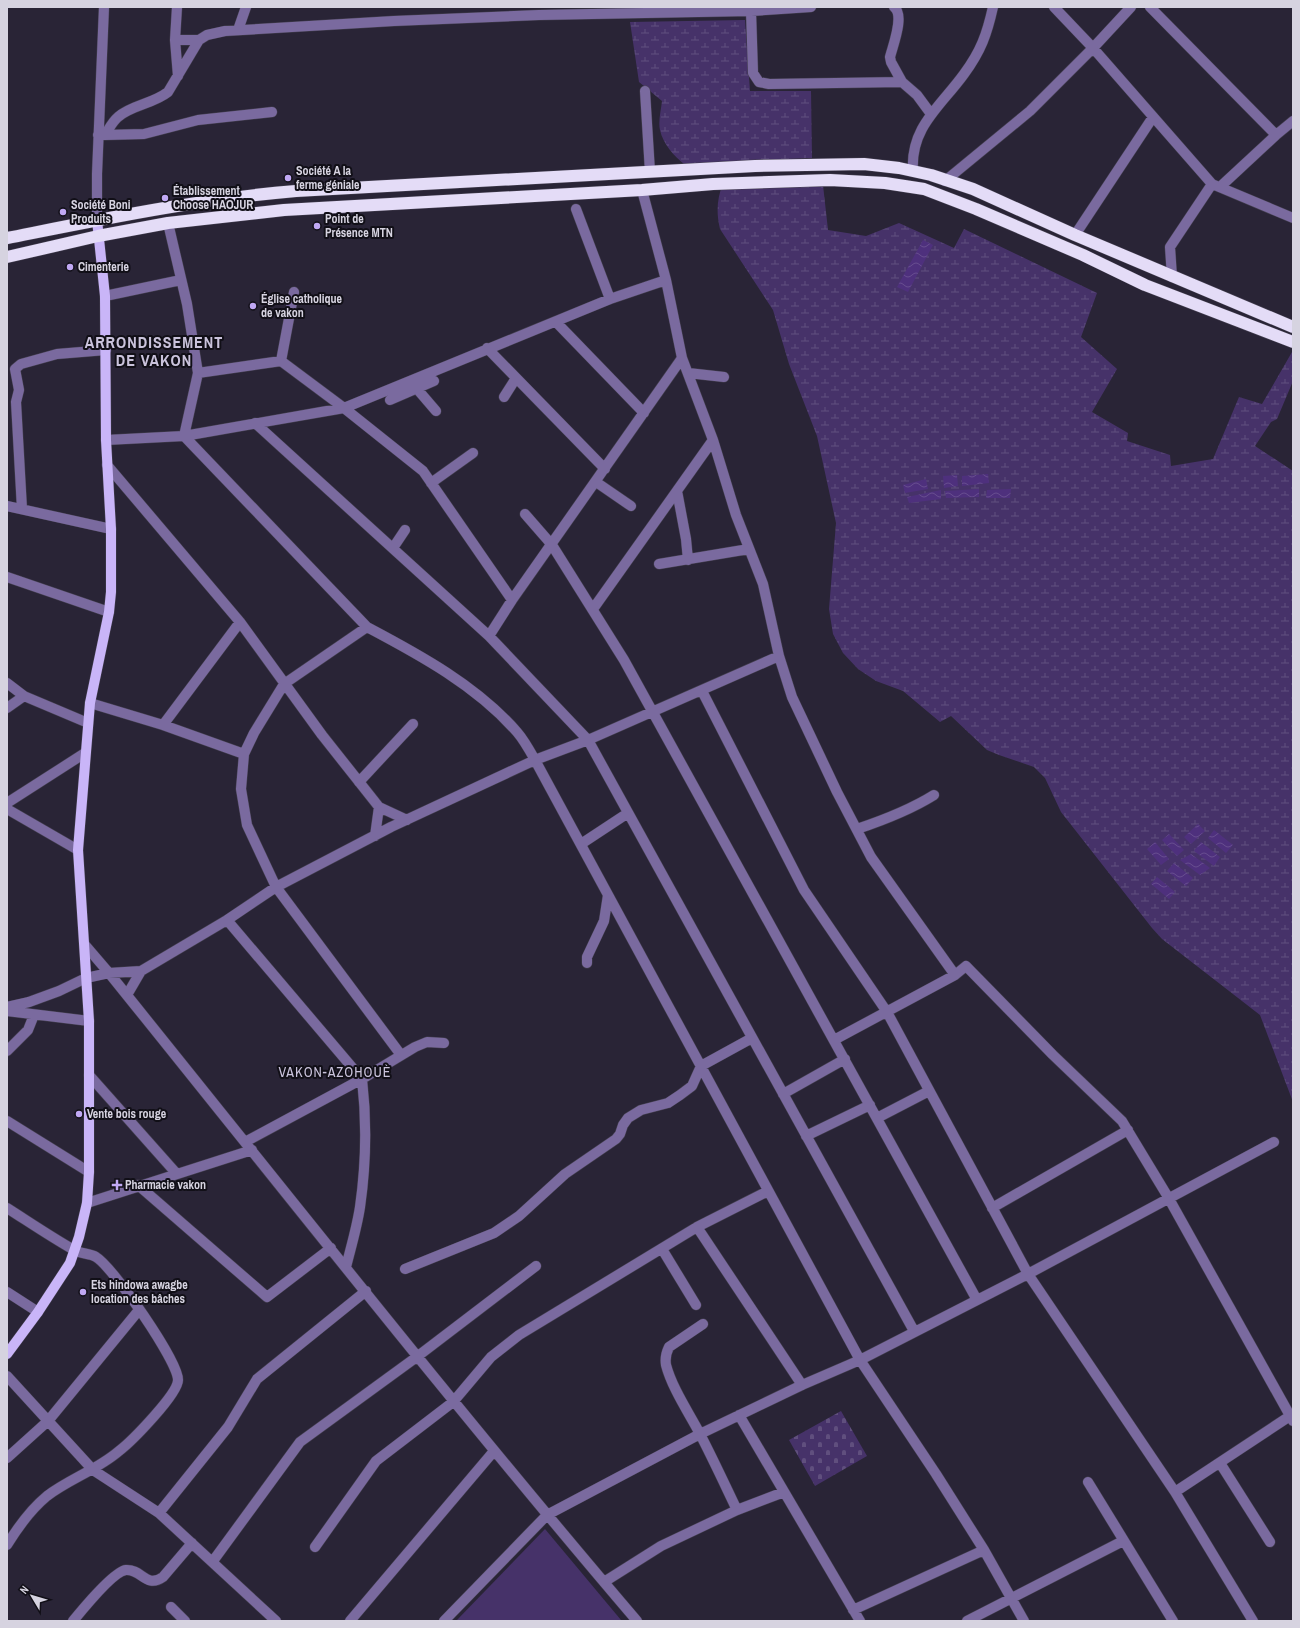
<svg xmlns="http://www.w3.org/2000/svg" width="1300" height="1628" viewBox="0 0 1300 1628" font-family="'Archivo Narrow',sans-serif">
  <defs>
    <pattern id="wetland-marsh" width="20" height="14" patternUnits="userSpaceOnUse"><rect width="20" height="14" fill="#463269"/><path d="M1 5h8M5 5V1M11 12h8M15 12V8" fill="none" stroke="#604f7e"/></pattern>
    <pattern id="cemetery-stones" width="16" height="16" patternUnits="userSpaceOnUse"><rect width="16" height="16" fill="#463269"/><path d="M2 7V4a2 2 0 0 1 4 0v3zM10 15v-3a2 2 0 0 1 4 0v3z" fill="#604f7e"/></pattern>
    <pattern id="water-waves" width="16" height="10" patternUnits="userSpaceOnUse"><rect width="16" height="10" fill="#4e307d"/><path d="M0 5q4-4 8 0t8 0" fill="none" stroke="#674d8f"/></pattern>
  </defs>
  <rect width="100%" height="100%" fill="#292436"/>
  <path fill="#463269" d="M 545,1529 L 621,1620 L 456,1621 Z"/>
  <path fill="url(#wetland-marsh)" d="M 745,20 L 750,91 L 811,91 L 812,158 L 684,164 C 674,156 663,144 660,130 C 658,122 661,110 662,101 L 639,82 L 630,22 Z
    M 822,176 L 828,230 L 866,236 L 899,223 L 954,248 L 964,229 L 1097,293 L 1081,337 L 1117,369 L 1092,412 L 1128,433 L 1127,441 L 1170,455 L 1171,466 L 1213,459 L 1239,397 L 1262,404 L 1292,352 L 1293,353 L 1293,381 L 1277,419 L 1271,422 L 1255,446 L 1293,471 L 1293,1102 L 1260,1015 L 1162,939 L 1152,928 L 1061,812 L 1045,778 L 1034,767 L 999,755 L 987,750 L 951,716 L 940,722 L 903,691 L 876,681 L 858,669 L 843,653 L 833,634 L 829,609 L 836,523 L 817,436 L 789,364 L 773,310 L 720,229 C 716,212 717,199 723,183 Z"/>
  <path fill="url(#cemetery-stones)" d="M 841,1411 L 867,1456 L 815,1486 L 789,1440 Z"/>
  <path fill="url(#water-waves)" d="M 923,240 L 933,245 L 908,292 L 897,287 Z
    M 988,474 L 989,483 L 962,486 L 962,476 Z
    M 957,475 L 958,486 L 944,488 L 943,476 Z
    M 926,479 L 928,489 L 905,493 L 903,485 Z
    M 979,489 L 979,497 L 946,498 L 945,491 Z
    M 1011,489 L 1010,498 L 986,498 L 987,490 Z
    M 941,490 L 941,499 L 909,503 L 907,497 Z
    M 1198,824 L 1205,831 L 1191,844 L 1184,837 Z
    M 1214,830 L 1233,845 L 1226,853 L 1208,838 Z
    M 1169,834 L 1184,850 L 1177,856 L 1162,840 Z
    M 1155,842 L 1169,859 L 1161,865 L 1147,849 Z
    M 1201,842 L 1220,857 L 1214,866 L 1194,851 Z
    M 1191,854 L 1210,868 L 1200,875 L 1180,860 Z
    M 1174,863 L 1193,878 L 1186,886 L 1167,871 Z
    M 1157,877 L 1175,892 L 1169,899 L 1151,884 Z"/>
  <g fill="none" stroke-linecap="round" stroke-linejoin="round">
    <g stroke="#454051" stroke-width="11">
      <path id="minor" d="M 177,7 L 175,40 L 178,76
        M 894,7 C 905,15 893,45 890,57 L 891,62 L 902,82 L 917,95 L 931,114
        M 1054,7 L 1093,48 L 1212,184 L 1293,218
        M 1150,7 L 1276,135
        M 751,11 L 753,73 L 759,82 L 769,84 L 902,82
        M 238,30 L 246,7
        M 175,40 L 199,40
        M 645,91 L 650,172
        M 98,135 L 105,135 C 109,129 112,122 118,117 C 131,105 153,104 168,92 L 199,40 L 207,35 L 225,31 L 394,21 L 539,15 L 751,11 L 811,7
        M 105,135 L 144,134 L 198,120 L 272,112
        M 913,171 C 910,127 941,106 964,74 C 981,51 987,34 993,7
        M 945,181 L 1030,111 L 1093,48 L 1131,7
        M 1220,187 L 1276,135 L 1293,121
        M 642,190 L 666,280 L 682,358 L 713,440 L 736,515 L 763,584 L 779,656 L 792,697 L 837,792 L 871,857 L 955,975 L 966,966 L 1053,1055 L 1122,1121 L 1168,1197 L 1293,1421
        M 576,209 L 610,299
        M 97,220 L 97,174 L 104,7
        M 168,223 L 187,304 L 198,373 L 184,436 L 367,627 C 420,655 477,686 517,732 C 524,740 530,751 535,760 L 860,1360 L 936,1474 L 984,1550 L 1024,1621
        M 1075,235 L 1153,117
        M 1172,277 L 1170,247 L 1212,184
        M 105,296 L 181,280
        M 556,322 L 644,413
        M 487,348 L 605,469
        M 281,361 L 294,292
        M 198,373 L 281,361 L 344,408 L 423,471 L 512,600
        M 688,373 L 724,377
        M 412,383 L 436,411
        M 504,397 L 516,378
        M 390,400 L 434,381
        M 255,423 L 489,636 L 588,740 L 914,1331
        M 106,440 L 184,436 L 344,408 L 610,299 L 666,280
        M 107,465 L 240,622 L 322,735 L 379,807 L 407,820
        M 596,482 L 631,506
        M 431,483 L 473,453
        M 677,491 L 686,539 L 688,560
        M 7,506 L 111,529
        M 22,509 L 16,402 L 19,390 L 15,369 L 21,364 L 57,354 L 106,350
        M 525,514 L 552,545 L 624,660 L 977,1300
        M 393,548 L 405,530
        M 659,564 L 749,549
        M 7,577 L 109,612
        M 593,609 L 713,440
        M 367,627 L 284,684 L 254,733 L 244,754 L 241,789 L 247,825 L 276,887 L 401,1055
        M 489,636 L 512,600 L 682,358
        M 7,683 L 24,696 L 88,723
        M 702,691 L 804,890 L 887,1012 L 1028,1274 L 1175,1492 L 1253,1621
        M 90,703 L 163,725 L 244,754
        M 7,708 L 24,696
        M 163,725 L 240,622
        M 359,782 L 413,724
        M 7,803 L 85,753
        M 7,809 L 78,850
        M 857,829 C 884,820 910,810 934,795
        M 375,836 L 379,807
        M 581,844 L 628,813
        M 227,920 L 362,1079 C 367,1122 366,1165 360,1207 C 357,1227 351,1247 346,1267
        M 85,945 L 109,973 C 284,1190 456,1409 637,1621
        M 587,963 L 587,957 L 604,921 L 608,895
        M 127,995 L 141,971
        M 7,1007 L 29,1002 L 59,991 L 86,978 L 109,973 L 141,971 L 227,920 L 276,887 L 391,827 L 535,760 L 588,740 L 779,656
        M 7,1011 L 89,1021
        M 834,1040 L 955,975
        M 7,1051 L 28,1030 L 34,1015
        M 89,1075 L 176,1173
        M 783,1094 L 845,1059
        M 877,1118 L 929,1091
        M 7,1121 L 89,1172
        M 806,1136 L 870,1105
        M 245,1142 L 362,1079 L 415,1047 L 427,1042 L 444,1043
        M 138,1185 L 267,1297 L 331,1248
        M 87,1203 L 252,1150
        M 7,1208 C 29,1222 51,1237 74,1250 C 80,1254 90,1253 96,1257 C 113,1267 178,1361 178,1380 C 178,1394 132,1441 119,1451 C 97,1470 69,1479 47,1496 C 30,1510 18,1527 7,1545
        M 992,1208 L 1128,1130
        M 697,1227 L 802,1385
        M 662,1249 L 696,1305
        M 405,1269 L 494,1233 L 519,1216 L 565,1174 L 616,1139 L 620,1134 L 623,1125 L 628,1118 L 641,1110 L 668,1103 L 680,1095 L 692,1086 L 701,1066 L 752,1038
        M 7,1292 L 38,1312
        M 703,1324 L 669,1347 C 666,1353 665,1359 666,1365 C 672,1388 689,1413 700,1434 C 713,1459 725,1485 737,1510
        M 7,1376 L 93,1470 L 159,1513 L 276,1621
        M 739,1415 L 860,1621
        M 7,1458 L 48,1421 L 139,1310
        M 1220,1463 L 1270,1542
        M 1088,1482 L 1173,1621
        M 1175,1492 L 1290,1416
        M 159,1513 L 228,1427 L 257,1379 L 366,1291
        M 315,1547 L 376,1461 L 453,1402 L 491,1357 L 519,1335 L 697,1227 L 768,1191
        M 213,1561 L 300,1442 L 418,1356 L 536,1266
        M 604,1582 L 661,1546 L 737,1510 L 784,1492
        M 171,1607 L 185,1621
        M 853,1610 L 984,1550
        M 73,1621 C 82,1610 114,1571 126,1570 C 142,1569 146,1589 163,1577 L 192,1543
        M 350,1621 L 494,1451
        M 444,1621 L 547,1515 L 700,1434 L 802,1385 L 860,1360 L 1028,1274 L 1274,1142
        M 967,1621 L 1123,1541"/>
    </g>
    <g stroke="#454051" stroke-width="11">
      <path id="major" d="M 7,1354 L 38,1312 L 70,1263 L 79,1237 L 87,1203 L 89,1172 L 89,1021 L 78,850 L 90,703 L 109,612 L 111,592 L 111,529 L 106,440 L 105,296 L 97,220"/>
    </g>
    <g stroke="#454051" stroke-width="13">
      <path id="highway" d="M 7,238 C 103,219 198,199 296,191 L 755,166 L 864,164 L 899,168 L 931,175 L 973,189 L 1075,235 L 1293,327
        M 7,257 L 98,236 L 168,223 L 284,210 L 642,190 L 713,184 L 830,180 L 885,183 L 924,189 L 976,209 L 1083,255 L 1145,285 L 1293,342"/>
    </g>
    <use href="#minor" stroke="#7a6a9f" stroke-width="10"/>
    <use href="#major" stroke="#c9b5f8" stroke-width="10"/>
    <use href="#highway" stroke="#e4dcf7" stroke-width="12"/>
  </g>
  <g fill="#c0a8f4" stroke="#110f17" stroke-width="1.5">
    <circle cx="288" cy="178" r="4"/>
    <circle cx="165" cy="198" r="4"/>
    <circle cx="63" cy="212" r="4"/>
    <circle cx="317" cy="226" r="4"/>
    <circle cx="70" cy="267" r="4"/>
    <circle cx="253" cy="306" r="4"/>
    <circle cx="79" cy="1114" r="4"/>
    <path d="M115 1179h4v4h4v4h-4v4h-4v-4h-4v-4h4z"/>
    <circle cx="83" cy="1292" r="4"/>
  </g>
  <g text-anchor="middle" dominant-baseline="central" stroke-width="4" stroke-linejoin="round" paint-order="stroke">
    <g font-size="12" font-weight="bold" fill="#d6d3e0" stroke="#110f17" text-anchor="start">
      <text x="296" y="171">Société A la<tspan x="296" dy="14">ferme géniale</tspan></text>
      <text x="173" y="191">Établissement<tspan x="173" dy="14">Choose HAOJUR</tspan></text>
      <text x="71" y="205">Société Boni<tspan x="71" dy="14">Produits</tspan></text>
      <text x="325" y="219">Point de<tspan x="325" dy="14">Présence MTN</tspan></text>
      <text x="78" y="267">Cimenterie</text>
      <text x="261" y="299">Église catholique<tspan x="261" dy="14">de vakon</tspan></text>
      <text x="87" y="1114">Vente bois rouge</text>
      <text x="125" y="1185">Pharmacie vakon</text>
      <text x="91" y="1285">Ets hindowa awagbe<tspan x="91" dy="14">location des bâches</tspan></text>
    </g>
    <g font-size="14" letter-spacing="1" fill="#cac3dc" stroke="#110f17">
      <text x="335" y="1072">VAKON-AZOHOUÈ</text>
    </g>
    <g font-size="16" font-weight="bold" letter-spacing="1" fill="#cac3dc" stroke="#110f17">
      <text x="154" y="342">ARRONDISSEMENT<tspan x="154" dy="18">DE VAKON</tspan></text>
    </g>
  </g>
  <rect width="1300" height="1628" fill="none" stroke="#d6d3e0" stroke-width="16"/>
  <g transform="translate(32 1596) rotate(308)" stroke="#110f17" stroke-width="3" paint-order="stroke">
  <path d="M0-3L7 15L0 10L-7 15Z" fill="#d6d3e0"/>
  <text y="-6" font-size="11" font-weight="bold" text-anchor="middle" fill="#d6d3e0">N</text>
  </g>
</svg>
